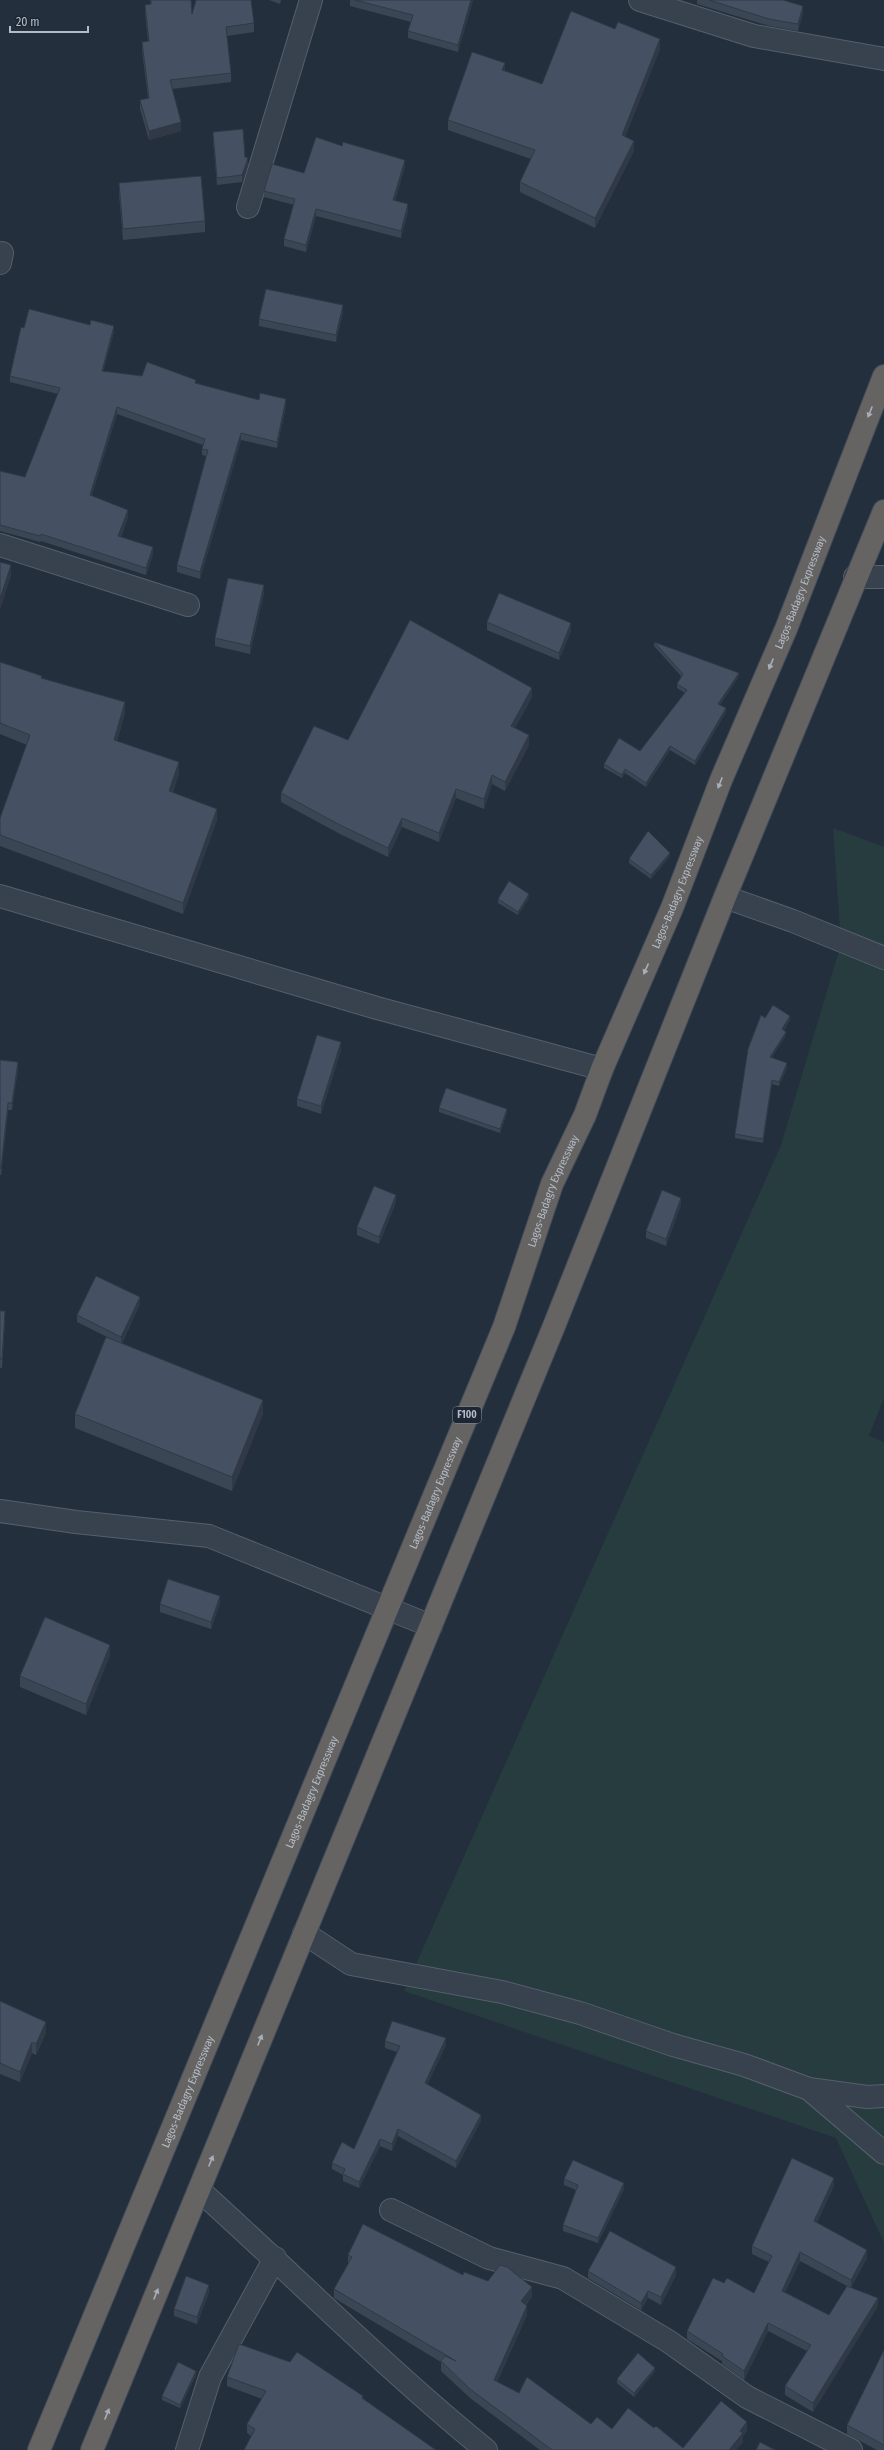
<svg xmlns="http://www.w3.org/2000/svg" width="884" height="2450" viewBox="0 0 884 2450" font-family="'Fira Sans Condensed',sans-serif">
  <rect width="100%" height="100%" fill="#242f3e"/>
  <path fill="#263c3f" d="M 833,828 L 884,847 L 884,1398 L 869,1436 L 884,1442 L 884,2243 L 836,2138 L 404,1991 L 781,1145 L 841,944 Z"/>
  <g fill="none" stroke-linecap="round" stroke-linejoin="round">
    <g stroke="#565f6c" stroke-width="24">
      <path id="minor" d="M 640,0 L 754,36 L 884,59
        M 248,207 L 311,0
        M 0,263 L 2,253
        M 0,545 L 188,605
        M 855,577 L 884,577
        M 0,896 L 377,1008 L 602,1069
        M 725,897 L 793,921 L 884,958
        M 0,1511 L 76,1522 L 209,1536 L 431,1626
        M 304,1933 L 351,1964 L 502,1992 L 580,2013 L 673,2045 L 744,2065 L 809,2089 L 867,2097 L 884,2096
        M 809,2089 L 884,2153
        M 199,2190 C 295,2276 386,2369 486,2450
        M 391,2210 L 489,2258 L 563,2278 L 668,2341 L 747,2397 L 851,2450
        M 187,2450 L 210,2377 L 275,2258"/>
    </g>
    <g stroke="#434c59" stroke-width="24">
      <g id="trunk">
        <path id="s1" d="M 39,2450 L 504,1327 L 552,1184 L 585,1115 L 602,1069 L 672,908 L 721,780 L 786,629 L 884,376"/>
        <path d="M 92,2450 L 554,1326 L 725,897 L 884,511"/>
      </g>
    </g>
    <use href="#minor" stroke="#38414e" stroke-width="22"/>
    <use href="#trunk" stroke="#656462" stroke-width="22"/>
  </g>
  <path fill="#3b4654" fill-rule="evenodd" d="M 150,0 L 191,0 L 192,14 L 254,23 L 254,32 L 227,36 L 231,73 L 231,82 L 172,89 L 181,131 L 149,140 L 140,109 L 140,100 L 148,98 L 142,51 L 142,42 L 148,42 L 145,13 L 145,5 L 151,4 Z
    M 269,0 L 281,0 L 280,4 Z
    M 350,0 L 473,0 L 458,52 L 408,38 L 408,31 L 411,22 L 350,6 Z
    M 697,0 L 783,0 L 803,14 L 798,31 L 769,26 L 697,4 Z
    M 660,49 L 625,137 L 634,151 L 595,228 L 520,192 L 520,182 L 531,159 L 448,130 L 448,120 L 505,71 L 542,84 Z
    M 213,132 L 245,157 L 248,165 L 242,182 L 217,185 L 213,140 Z
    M 405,166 L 395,201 L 408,211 L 401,238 L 316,216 L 306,252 L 284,246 L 284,239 L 294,205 L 264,197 L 264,191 Z
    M 119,183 L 205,221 L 205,232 L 123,240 L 119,193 Z
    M 343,312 L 336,342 L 259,326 L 259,319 Z
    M 90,325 L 114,332 L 103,371 L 196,383 L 259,400 L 286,406 L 277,448 L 241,440 L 200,579 L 177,572 L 177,565 L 206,456 L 202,455 L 202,449 L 203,445 L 117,414 L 91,496 L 128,517 L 121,537 L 153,554 L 146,575 L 41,541 L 40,542 L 0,531 L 0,471 L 25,477 L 58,394 L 10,382 L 10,376 L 24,328 Z
    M 264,593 L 250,654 L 215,646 L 215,638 Z
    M 487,622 L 571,631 L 559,660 L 487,630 Z
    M 654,642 L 739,676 L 720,705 L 726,712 L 695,765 L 670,750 L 646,787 L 625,773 L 622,778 L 604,768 L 604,764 L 640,751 L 685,693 L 677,688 L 677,684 L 681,676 L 654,646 Z
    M 0,662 L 42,678 L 125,713 L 117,741 L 179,773 L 173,792 L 217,820 L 183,914 L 0,846 L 0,818 L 27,745 L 0,734 Z
    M 532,697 L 515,728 L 529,745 L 505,791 L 492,784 L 484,809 L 456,798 L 439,842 L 402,827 L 388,857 L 340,834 L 281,802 L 281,793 L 348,740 Z
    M 670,856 L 651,879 L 629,863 L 629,859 Z
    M 529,898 L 518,915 L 498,903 L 498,899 Z
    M 765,1018 L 790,1020 L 784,1030 L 786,1035 L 772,1057 L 787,1067 L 779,1086 L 772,1084 L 763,1143 L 735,1138 L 735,1134 Z
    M 341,1050 L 321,1114 L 297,1106 L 297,1099 Z
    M 0,1060 L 18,1069 L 12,1110 L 8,1110 L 1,1175 L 0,1175 Z
    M 439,1108 L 507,1113 L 500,1133 L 439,1112 Z
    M 396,1202 L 379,1244 L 357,1235 L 357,1227 Z
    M 681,1205 L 666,1246 L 646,1238 L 646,1231 Z
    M 140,1304 L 122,1343 L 263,1414 L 232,1491 L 75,1428 L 75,1414 L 111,1339 L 77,1322 L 77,1315 Z
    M 0,1311 L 5,1321 L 2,1368 L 0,1368 Z
    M 220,1603 L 211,1629 L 160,1612 L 160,1604 Z
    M 110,1655 L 86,1715 L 20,1687 L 20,1676 Z
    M 0,2001 L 46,2033 L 36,2055 L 32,2053 L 20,2082 L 0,2074 Z
    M 385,2041 L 446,2045 L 427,2085 L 481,2121 L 456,2168 L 398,2136 L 392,2151 L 380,2146 L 359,2188 L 343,2181 L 343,2175 L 332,2169 L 332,2163 L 354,2149 L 397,2052 L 385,2048 Z
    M 564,2179 L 624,2189 L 598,2243 L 563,2231 L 563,2225 L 576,2190 L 564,2185 Z
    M 834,2186 L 817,2222 L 867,2258 L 851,2287 L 878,2306 L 813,2412 L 785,2395 L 785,2386 L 807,2351 L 768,2331 L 744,2380 L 722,2364 L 722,2361 L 687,2339 L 687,2331 L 724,2283 L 754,2293 L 769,2262 L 752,2254 L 752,2246 ZM 800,2261 L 847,2286 L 829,2315 L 785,2292 Z
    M 348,2255 L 463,2275 L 488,2281 L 532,2296 L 526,2305 L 527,2315 L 497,2382 L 519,2393 L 591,2424 L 612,2429 L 654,2428 L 683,2448 L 747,2431 L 743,2436 L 743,2442 L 736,2450 L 540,2450 L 470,2398 L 441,2371 L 441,2362 L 334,2298 L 334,2289 L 348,2265 Z
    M 588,2271 L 676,2275 L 661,2305 L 648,2298 L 641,2310 L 588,2278 Z
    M 209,2292 L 197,2324 L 174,2316 L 174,2309 Z
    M 884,2350 L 884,2450 L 877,2450 L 847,2434 L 847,2425 Z
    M 290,2362 L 251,2436 L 247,2433 L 247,2424 L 262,2399 L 227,2386 L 227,2377 Z
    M 655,2371 L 634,2397 L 617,2383 L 617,2379 Z
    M 196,2375 L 180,2408 L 162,2400 L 162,2396 Z"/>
  <path fill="#303945" d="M 471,0 L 473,0 L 458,52 L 458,45 Z
    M 803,6 L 803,14 L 798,31 L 798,24 Z
    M 660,39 L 660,49 L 622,145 L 622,135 Z
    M 505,63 L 505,73 L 502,70 Z
    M 181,122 L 181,131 L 149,140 L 149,131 Z
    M 634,141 L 634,151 L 595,228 L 595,218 Z
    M 248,158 L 248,165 L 242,182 L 242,175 Z
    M 405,160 L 405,166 L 393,207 L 393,200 Z
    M 408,204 L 408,211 L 401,238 L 401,231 Z
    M 316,209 L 316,216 L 306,252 L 306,245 Z
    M 343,305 L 343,312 L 336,342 L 336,335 Z
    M 114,326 L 114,332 L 102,377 L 102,371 Z
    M 286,399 L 286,406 L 277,448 L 277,442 Z
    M 117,407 L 117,414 L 90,502 L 90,495 Z
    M 241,433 L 241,440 L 200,579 L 200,572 Z
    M 128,510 L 128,517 L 118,543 L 118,536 Z
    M 153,547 L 153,554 L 146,575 L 146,568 Z
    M 11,565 L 11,576 L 0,610 L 0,599 Z
    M 264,585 L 264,593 L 250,654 L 250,646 Z
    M 571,623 L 571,631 L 559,660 L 559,653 Z
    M 739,673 L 739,676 L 718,708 L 718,704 Z
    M 532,688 L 532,697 L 511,736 L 511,726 Z
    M 125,702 L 125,713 L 114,752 L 114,740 Z
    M 726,708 L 726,712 L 695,765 L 695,761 Z
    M 529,735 L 529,745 L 505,791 L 505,782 Z
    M 670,746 L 670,750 L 646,787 L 646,783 Z
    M 179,762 L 179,773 L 169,802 L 169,791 Z
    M 625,769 L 625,773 L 622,778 L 622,775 Z
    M 492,775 L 492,784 L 484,809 L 484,799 Z
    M 456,789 L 456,798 L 439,842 L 439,833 Z
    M 217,809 L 217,820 L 183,914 L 183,903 Z
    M 402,818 L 402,827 L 388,857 L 388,848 Z
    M 670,853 L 670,856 L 651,879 L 651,875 Z
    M 529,894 L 529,898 L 518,915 L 518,912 Z
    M 790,1016 L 790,1020 L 782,1032 L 782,1029 Z
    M 786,1032 L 786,1035 L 770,1060 L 770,1057 Z
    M 341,1042 L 341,1050 L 321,1114 L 321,1106 Z
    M 18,1062 L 18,1069 L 12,1110 L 12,1103 Z
    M 787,1063 L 787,1067 L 779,1086 L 779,1082 Z
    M 772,1080 L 772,1084 L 763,1143 L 763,1139 Z
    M 8,1103 L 8,1110 L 1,1175 L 1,1168 Z
    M 507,1109 L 507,1113 L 500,1133 L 500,1129 Z
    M 396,1195 L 396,1202 L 379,1244 L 379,1237 Z
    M 681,1198 L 681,1205 L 666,1246 L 666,1239 Z
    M 140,1297 L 140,1304 L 121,1344 L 121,1337 Z
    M 5,1311 L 5,1321 L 2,1368 L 2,1359 Z
    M 263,1400 L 263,1414 L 232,1491 L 232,1477 Z
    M 220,1596 L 220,1603 L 211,1629 L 211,1622 Z
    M 110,1645 L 110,1655 L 86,1715 L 86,1704 Z
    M 46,2022 L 46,2033 L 36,2055 L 36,2044 Z
    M 446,2038 L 446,2045 L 425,2090 L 425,2083 Z
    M 32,2042 L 32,2053 L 20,2082 L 20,2072 Z
    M 481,2115 L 481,2121 L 456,2168 L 456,2161 Z
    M 398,2129 L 398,2136 L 392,2151 L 392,2144 Z
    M 380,2139 L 380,2146 L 359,2188 L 359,2182 Z
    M 834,2178 L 834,2186 L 814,2229 L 814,2221 Z
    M 624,2183 L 624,2189 L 598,2243 L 598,2238 Z
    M 867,2250 L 867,2258 L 851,2288 L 851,2280 Z
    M 800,2252 L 800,2261 L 782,2299 L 782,2291 Z
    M 676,2267 L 676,2275 L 661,2305 L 661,2297 Z
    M 209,2285 L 209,2292 L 197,2324 L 197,2317 Z
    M 532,2287 L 532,2296 L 521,2310 L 521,2301 Z
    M 648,2291 L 648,2298 L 641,2310 L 641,2303 Z
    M 878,2298 L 878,2306 L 813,2412 L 813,2403 Z
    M 527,2306 L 527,2315 L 494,2389 L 494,2380 Z
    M 768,2323 L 768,2331 L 744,2380 L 744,2371 Z
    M 655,2368 L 655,2371 L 634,2397 L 634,2393 Z
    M 196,2371 L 196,2375 L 180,2408 L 180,2405 Z
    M 747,2422 L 747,2431 L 743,2436 L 743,2442 L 736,2450 L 729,2450 L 740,2431 Z"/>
  <path fill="#455162" stroke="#303945" d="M 151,0 L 191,0 L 192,14 L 196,0 L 251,0 L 254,23 L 226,27 L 231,73 L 170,80 L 181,122 L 149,131 L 140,100 L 149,98 L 142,42 L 149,41 L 145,5 L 151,4 Z
    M 355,0 L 471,0 L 458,45 L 408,31 L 413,15 Z
    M 709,0 L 783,0 L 803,6 L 798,24 L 769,19 Z
    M 571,11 L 615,29 L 618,22 L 660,39 L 622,135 L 634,141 L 595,218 L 520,182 L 535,150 L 448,120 L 472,52 L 505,63 L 502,70 L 542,84 Z
    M 243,129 L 245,157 L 248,158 L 242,175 L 217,178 L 213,132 Z
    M 316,137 L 342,146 L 343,142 L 405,160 L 393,200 L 408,204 L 401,231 L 316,209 L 306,245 L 284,239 L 295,199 L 264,191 L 272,164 L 304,173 Z
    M 201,176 L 205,221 L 123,229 L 119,183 Z
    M 266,289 L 343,305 L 336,335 L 259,319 Z
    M 29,309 L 90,325 L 91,320 L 114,326 L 102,371 L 142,376 L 147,362 L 196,380 L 195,383 L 259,400 L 260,393 L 286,399 L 277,442 L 241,433 L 200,572 L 177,565 L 208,450 L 202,449 L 205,439 L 117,407 L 90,495 L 128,510 L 118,536 L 153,547 L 146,568 L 41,534 L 40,536 L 0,525 L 0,471 L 25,477 L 60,388 L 10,376 L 21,327 L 24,328 Z
    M 0,562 L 11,565 L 0,599 Z
    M 228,578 L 264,585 L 250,646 L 215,638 Z
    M 499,593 L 571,623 L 559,653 L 487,622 Z
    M 410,620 L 532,688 L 511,726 L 529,735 L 505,782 L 492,775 L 484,799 L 456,789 L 439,833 L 402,818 L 388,848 L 340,825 L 281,793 L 314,726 L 348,740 Z
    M 654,642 L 739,673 L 718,704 L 726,708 L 695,761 L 670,746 L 646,783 L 625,769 L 622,775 L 604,764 L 619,738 L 640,751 L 687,690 L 677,684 L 683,674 Z
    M 0,662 L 42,676 L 41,678 L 125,702 L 114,740 L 179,762 L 169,791 L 217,809 L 183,903 L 0,835 L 0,818 L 30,735 L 0,723 Z
    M 648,831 L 670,853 L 651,875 L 629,859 Z
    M 509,881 L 529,894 L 518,912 L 498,899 Z
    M 773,1005 L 790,1016 L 782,1029 L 786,1032 L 770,1057 L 787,1063 L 779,1082 L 772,1080 L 763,1139 L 735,1134 L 748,1049 L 761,1015 L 765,1018 Z
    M 317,1035 L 341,1042 L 321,1106 L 297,1099 Z
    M 0,1060 L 18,1062 L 12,1103 L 8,1103 L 1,1168 L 0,1168 Z
    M 446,1088 L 507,1109 L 500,1129 L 439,1108 Z
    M 374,1186 L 396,1195 L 379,1237 L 357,1227 Z
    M 662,1190 L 681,1198 L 666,1239 L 646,1231 Z
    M 96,1276 L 140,1297 L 121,1337 L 77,1315 Z
    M 0,1311 L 5,1311 L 2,1359 L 0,1359 Z
    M 106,1337 L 263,1400 L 232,1477 L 75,1414 Z
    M 168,1579 L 220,1596 L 211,1622 L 160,1604 Z
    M 45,1617 L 110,1645 L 86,1704 L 20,1676 Z
    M 0,2001 L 46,2022 L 36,2044 L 32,2042 L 20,2072 L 0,2063 Z
    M 392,2021 L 446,2038 L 425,2083 L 481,2115 L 456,2161 L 398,2129 L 392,2144 L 380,2139 L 359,2182 L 343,2174 L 345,2169 L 332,2163 L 342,2142 L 354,2149 L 400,2046 L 385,2041 Z
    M 792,2158 L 834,2178 L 814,2221 L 867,2250 L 851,2280 L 800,2252 L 782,2291 L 829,2315 L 847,2286 L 878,2298 L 813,2403 L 785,2386 L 811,2345 L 768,2323 L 744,2371 L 722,2356 L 723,2354 L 687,2331 L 713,2278 L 724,2283 L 727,2278 L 754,2293 L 772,2256 L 752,2246 Z
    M 573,2160 L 624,2183 L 598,2238 L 563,2225 L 578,2185 L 564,2179 Z
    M 363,2224 L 463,2275 L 464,2272 L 488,2281 L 500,2265 L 507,2267 L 532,2287 L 521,2301 L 527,2306 L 494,2380 L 519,2393 L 527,2377 L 591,2424 L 597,2417 L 612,2429 L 628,2408 L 654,2428 L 656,2426 L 683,2448 L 721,2401 L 747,2422 L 740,2431 L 743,2433 L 729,2450 L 552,2450 L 470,2389 L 441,2361 L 445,2356 L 456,2361 L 334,2289 L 352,2257 L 348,2255 Z
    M 610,2231 L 676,2267 L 661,2297 L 648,2291 L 641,2303 L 588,2271 Z
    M 186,2276 L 209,2285 L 197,2317 L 174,2309 Z
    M 239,2344 L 290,2362 L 297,2352 L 363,2396 L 362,2398 L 436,2450 L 244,2450 L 255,2429 L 247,2424 L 266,2391 L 227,2377 Z
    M 884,2350 L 884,2445 L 847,2425 Z
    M 638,2353 L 655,2368 L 634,2393 L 617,2379 Z
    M 178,2362 L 196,2371 L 180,2405 L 162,2396 Z
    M 760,2442 L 775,2450 L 756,2450 Z"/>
  <defs><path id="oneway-solid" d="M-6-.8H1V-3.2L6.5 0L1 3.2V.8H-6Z"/></defs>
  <g fill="#a8afba">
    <use href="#oneway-solid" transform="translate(870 412) rotate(112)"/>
    <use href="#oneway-solid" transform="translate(771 664) rotate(113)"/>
    <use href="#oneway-solid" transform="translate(720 783) rotate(111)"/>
    <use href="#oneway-solid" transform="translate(646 969) rotate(114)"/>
    <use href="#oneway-solid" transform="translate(260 2040) rotate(-68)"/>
    <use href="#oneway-solid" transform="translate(211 2161) rotate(-68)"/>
    <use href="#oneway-solid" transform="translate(156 2294) rotate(-68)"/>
    <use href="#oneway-solid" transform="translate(107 2414) rotate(-68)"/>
  </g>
  <g text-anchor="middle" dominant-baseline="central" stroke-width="3.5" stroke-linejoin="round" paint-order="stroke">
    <rect fill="#1d2633" stroke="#878f9c" stroke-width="1" x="453" y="1407" width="28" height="16" rx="3"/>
    <g font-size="10" font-weight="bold" fill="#b4bcc9">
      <text x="467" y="1415">F100</text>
    </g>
    <g font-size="11" fill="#b4bcc9" stroke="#1d2633">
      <text stroke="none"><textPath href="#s1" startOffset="2008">Lagos-Badagry Expressway</textPath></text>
      <text stroke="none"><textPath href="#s1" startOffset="1684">Lagos-Badagry Expressway</textPath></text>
      <text stroke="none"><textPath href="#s1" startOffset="1360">Lagos-Badagry Expressway</textPath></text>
      <text stroke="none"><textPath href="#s1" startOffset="1036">Lagos-Badagry Expressway</textPath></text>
      <text stroke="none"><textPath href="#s1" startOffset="712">Lagos-Badagry Expressway</textPath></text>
      <text stroke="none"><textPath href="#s1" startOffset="388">Lagos-Badagry Expressway</textPath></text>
    </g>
  </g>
  <path d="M10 26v6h78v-6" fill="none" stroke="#b4bcc9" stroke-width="2"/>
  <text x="16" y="26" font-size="12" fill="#b4bcc9" stroke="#1d2633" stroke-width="3" paint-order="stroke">20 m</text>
</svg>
